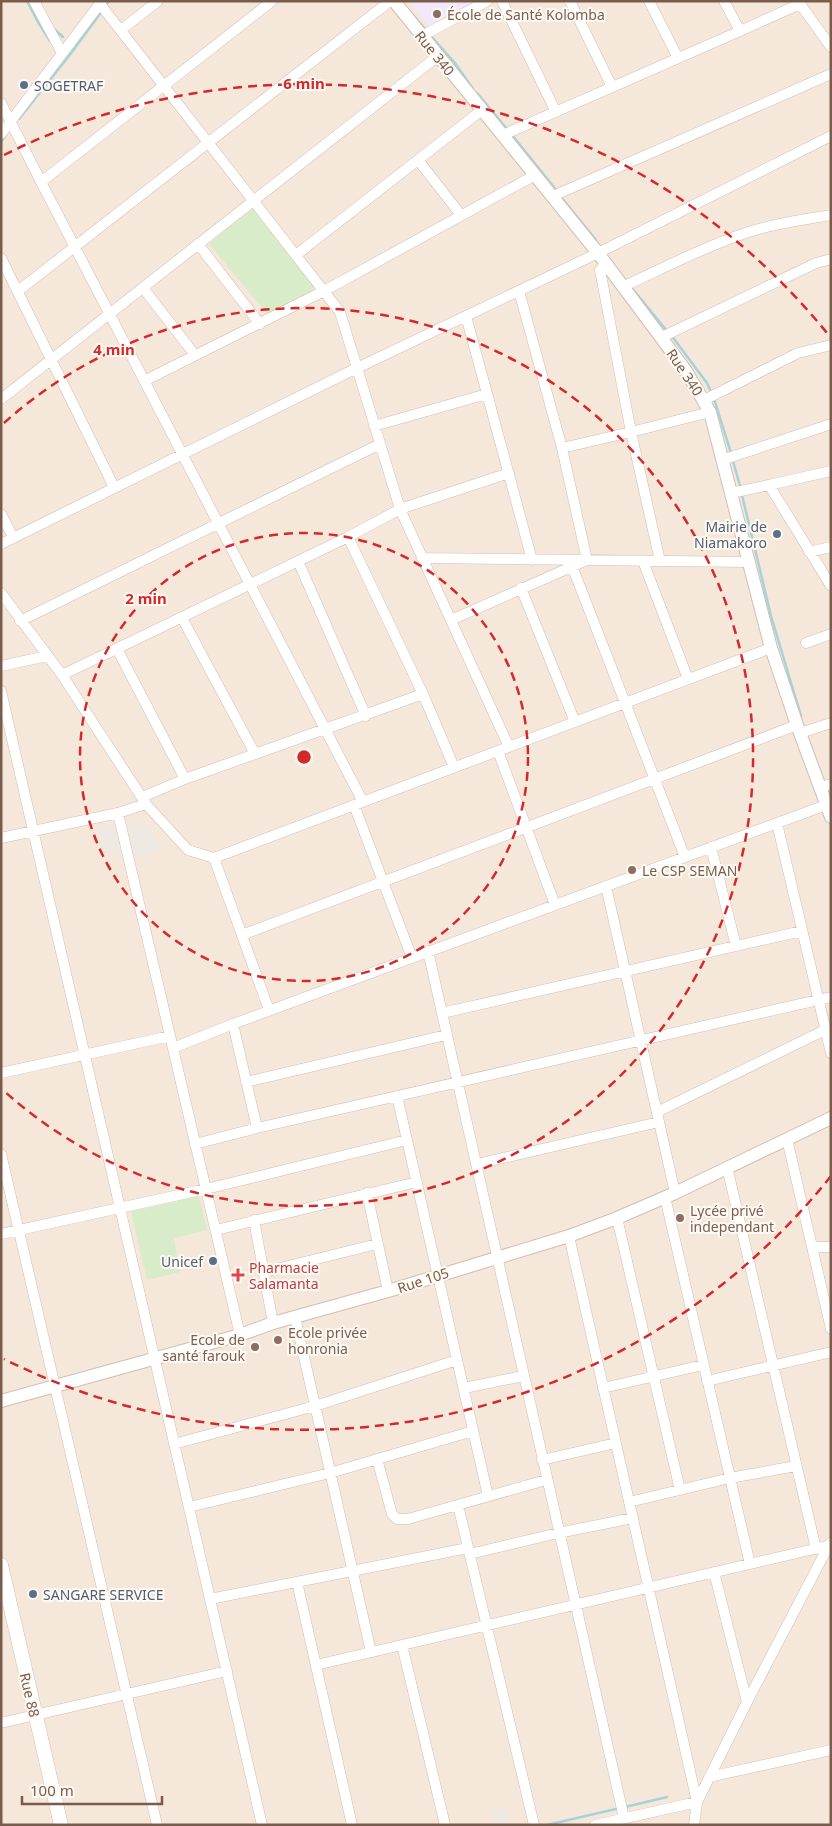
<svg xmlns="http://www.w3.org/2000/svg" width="832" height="1826" viewBox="0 0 832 1826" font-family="'Noto Sans',sans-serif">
  <rect width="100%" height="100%" fill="#fdf6ec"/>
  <path fill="#f5e8da" d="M 1,1 L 831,1 L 831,1825 L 1,1825 Z"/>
  <path fill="#efe9e4" d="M 119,824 L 125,853 L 116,854 L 114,852 L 104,852 L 98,826 Z
    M 150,824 L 161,849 L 133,859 L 128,825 Z
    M 505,1808 L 509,1825 L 496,1825 L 492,1810 Z"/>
  <path fill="#f3e8fa" d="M 409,1 L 478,1 L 430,27 Z"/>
  <path fill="#d8ecc9" d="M 250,209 L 257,210 L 315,284 L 311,293 L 268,315 L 209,244 Z
    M 199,1196 L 207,1230 L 174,1238 L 180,1272 L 147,1280 L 131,1212 Z"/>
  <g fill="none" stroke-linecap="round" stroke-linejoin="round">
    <path stroke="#a5d3da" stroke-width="2.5" d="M 27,1 L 38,22 L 50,41
      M 105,6 L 109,1
      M 412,14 L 426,30
      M 54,29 L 63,37
      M 430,35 L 455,63 L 473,89
      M 477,93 L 507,129
      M 19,119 L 72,52 L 102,11
      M 512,135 L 557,191
      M 1,142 L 6,135
      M 560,196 L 596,240
      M 631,287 L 667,331
      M 671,335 L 707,383 L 712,394
      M 714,399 L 731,453
      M 732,458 L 741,489
      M 742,495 L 771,616 L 801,716
      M 625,1807 L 667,1797
      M 547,1825 L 620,1808"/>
    <g stroke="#d1beb0" stroke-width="11">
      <path id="minor" d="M 34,1 L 62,53
        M 502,1 L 556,112
        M 570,1 L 612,87
        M 649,1 L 678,58
        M 724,1 L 740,31
        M 798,1 L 831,47
        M 100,4 L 340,312 L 400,509 L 509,747
        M 121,30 L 158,1
        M 422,36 L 487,1
        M 1,103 L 41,182 L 363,802
        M 1,134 L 102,1
        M 503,135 L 740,31 L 800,4
        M 418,160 L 461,215
        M 41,182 L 272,1
        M 553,196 L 831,74
        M 198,244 L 260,324
        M 296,255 L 482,110
        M 1,258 L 114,487
        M 606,264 L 600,270 L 631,432 L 660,561
        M 624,286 C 661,269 698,250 737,236 C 766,225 800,220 831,215
        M 143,288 L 195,355
        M 18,291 L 390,1
        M 466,316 L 532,560
        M 662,337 L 816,263 L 831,259
        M 144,381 L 324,291 L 535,175
        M 1,399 L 438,56
        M 704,400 L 798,353 L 831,345
        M 374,426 L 487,394
        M 562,448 L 631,432 L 710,412
        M 722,460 L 831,424
        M 831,471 L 769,485 L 831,586
        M 731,493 L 769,485
        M 1,514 L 13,537
        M 348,537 L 423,694 L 454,767
        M 1,544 L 357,368 L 598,253 L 831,136
        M 809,552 L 831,547
        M 422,558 L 749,562
        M 298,561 L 366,716
        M 643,561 L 688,679
        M 572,566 L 685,857
        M 521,588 L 575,722
        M 1,593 L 62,675 L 146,804 L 188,850 L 214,858 L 771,648
        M 182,618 L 255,754
        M 451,620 L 587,560 L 562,448 L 519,291
        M 20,621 L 380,444
        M 806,643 L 831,634
        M 117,649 L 185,779
        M 1,666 L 47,656
        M 62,675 L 348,537 L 400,509 L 509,473
        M 1,691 L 262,1825
        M 800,733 L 831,723
        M 498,751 L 555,905
        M 820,787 L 831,784
        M 142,797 L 185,779 L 423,694
        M 354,805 L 412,958
        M 118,813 L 240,1335
        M 777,823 L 831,1053
        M 1,838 L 118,813 L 146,804
        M 711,847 L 736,946
        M 214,858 L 269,1010
        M 606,886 L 675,1193
        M 242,935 L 797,725
        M 428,951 C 494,1240 557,1530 624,1818
        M 442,1013 L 802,931
        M 233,1024 L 257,1128
        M 173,1048 L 233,1024 L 826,805
        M 1,1073 L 170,1036
        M 246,1082 L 446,1035
        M 397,1096 L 488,1496
        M 657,1112 L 825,1030
        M 787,1139 L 831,1329
        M 195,1144 L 257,1128 L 831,997
        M 1,1154 L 157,1825
        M 477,1164 L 659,1122
        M 727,1167 L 816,1549
        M 367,1193 L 388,1291
        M 665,1197 L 750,1564
        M 617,1218 L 680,1490
        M 254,1220 L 273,1323
        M 216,1230 L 417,1182
        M 1,1234 L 206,1189 L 407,1140
        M 569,1236 L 697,1802
        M 812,1247 L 831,1247
        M 264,1272 L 377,1244
        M 295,1317 L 371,1652
        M 707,1381 L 831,1352
        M 464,1388 L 523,1376
        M 603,1388 L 703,1365
        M 174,1444 L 315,1406 L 457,1360
        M 377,1459 L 392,1514 L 397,1519 L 408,1519 L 546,1480
        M 542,1460 L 616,1443
        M 629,1502 L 730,1478 L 796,1466
        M 458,1505 L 534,1825
        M 189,1507 L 330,1473 L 473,1431
        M 470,1554 L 558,1533 L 633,1518
        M 714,1572 L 747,1702
        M 297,1582 L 352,1825
        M 210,1599 L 468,1548
        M 402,1645 L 445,1825
        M 316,1665 L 827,1546
        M 1,1723 L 227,1671
        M 709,1777 L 831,1750
        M 595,1825 L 697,1802
        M 694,1825 L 697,1802 L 747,1702 L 830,1543"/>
    </g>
    <g stroke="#d1beb0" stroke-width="14">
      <path id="tertiary" d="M 394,1 L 598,253 L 686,371 L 710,412 L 771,648 L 797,725 L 831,817
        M 1,1401 L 240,1335 L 273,1323 L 388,1291 L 569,1236 L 617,1218 L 675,1193 L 831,1118"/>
    </g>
    <g stroke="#d6c0b0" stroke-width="15">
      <path id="secondary" d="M 1,1565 L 61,1825"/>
    </g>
    <use href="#minor" stroke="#fff" stroke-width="10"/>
    <use href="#tertiary" stroke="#fff" stroke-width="12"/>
    <use href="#secondary" stroke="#fff" stroke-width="14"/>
  </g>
  <g fill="none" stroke="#d62828" stroke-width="2.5" stroke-dasharray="9 6">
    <circle cx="304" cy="757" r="224"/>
    <path d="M4 423A449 449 0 1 1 4 1091"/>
    <path d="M831 1176A673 673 0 0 1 4 1359M4 155A673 673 0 0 1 831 338"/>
  </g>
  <g fill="#8d6e63" stroke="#fffaf3" stroke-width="2">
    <circle cx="437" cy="14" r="5"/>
    <circle cx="632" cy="870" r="5"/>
    <circle cx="680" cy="1218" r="5"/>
    <circle cx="278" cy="1340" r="5"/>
    <circle cx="255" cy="1347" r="5"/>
  </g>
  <g fill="#5c6f8a" stroke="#fffaf3" stroke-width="2">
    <circle cx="24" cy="85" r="5"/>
    <circle cx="777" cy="534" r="5"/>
    <circle cx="213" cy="1261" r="5"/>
    <circle cx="33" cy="1594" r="5"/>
  </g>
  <path fill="#e0444e" stroke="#fffaf3" stroke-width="2" d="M235.5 1267.5h5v5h5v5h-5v5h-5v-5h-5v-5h5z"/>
  <g text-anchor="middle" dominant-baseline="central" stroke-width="4" stroke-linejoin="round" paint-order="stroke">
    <g font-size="14" fill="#785e54" stroke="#fffaf3" text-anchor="start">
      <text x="447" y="14">École de Santé Kolomba</text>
      <text x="642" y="870">Le CSP SEMAN</text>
      <text x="690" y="1210">Lycée privé<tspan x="690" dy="16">independant</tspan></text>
      <text x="288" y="1332">Ecole privée<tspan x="288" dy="16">honronia</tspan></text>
      <text x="245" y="1339" text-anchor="end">Ecole de<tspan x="245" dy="16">santé farouk</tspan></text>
    </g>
    <g font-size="14" fill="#7a5c4d" stroke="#fffaf3">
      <text transform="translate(435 53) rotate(51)">Rue 340</text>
      <text transform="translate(685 372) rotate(56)">Rue 340</text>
      <text transform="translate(423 1280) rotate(-18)">Rue 105</text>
      <text transform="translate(30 1695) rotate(77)">Rue 88</text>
    </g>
    <g font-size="14" fill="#4e5e75" stroke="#fffaf3" text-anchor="start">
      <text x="34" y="85">SOGETRAF</text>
      <text x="767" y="526" text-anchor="end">Mairie de<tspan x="767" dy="16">Niamakoro</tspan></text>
      <text x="203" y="1261" text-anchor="end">Unicef</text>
      <text x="43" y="1594">SANGARE SERVICE</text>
    </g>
    <g font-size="14" fill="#be3a42" stroke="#fffaf3" text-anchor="start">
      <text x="249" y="1267">Pharmacie<tspan x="249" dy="16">Salamanta</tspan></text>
    </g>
  </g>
  <circle cx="304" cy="757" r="8" fill="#d62828" stroke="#fffaf3" stroke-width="2.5"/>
  <g font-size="15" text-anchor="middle" font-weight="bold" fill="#d62828" stroke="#fffaf3" stroke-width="4" stroke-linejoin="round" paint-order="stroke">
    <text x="304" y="89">6 min</text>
    <text x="114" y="355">4 min</text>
    <text x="146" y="604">2 min</text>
  </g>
  <rect width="832" height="1826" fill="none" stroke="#7a5c4d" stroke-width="5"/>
  <path d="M22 1796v8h140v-8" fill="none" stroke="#7a5c4d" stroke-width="2.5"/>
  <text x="30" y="1796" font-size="15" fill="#7a5c4d" stroke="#fffaf3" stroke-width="4" paint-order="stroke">100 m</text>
</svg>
